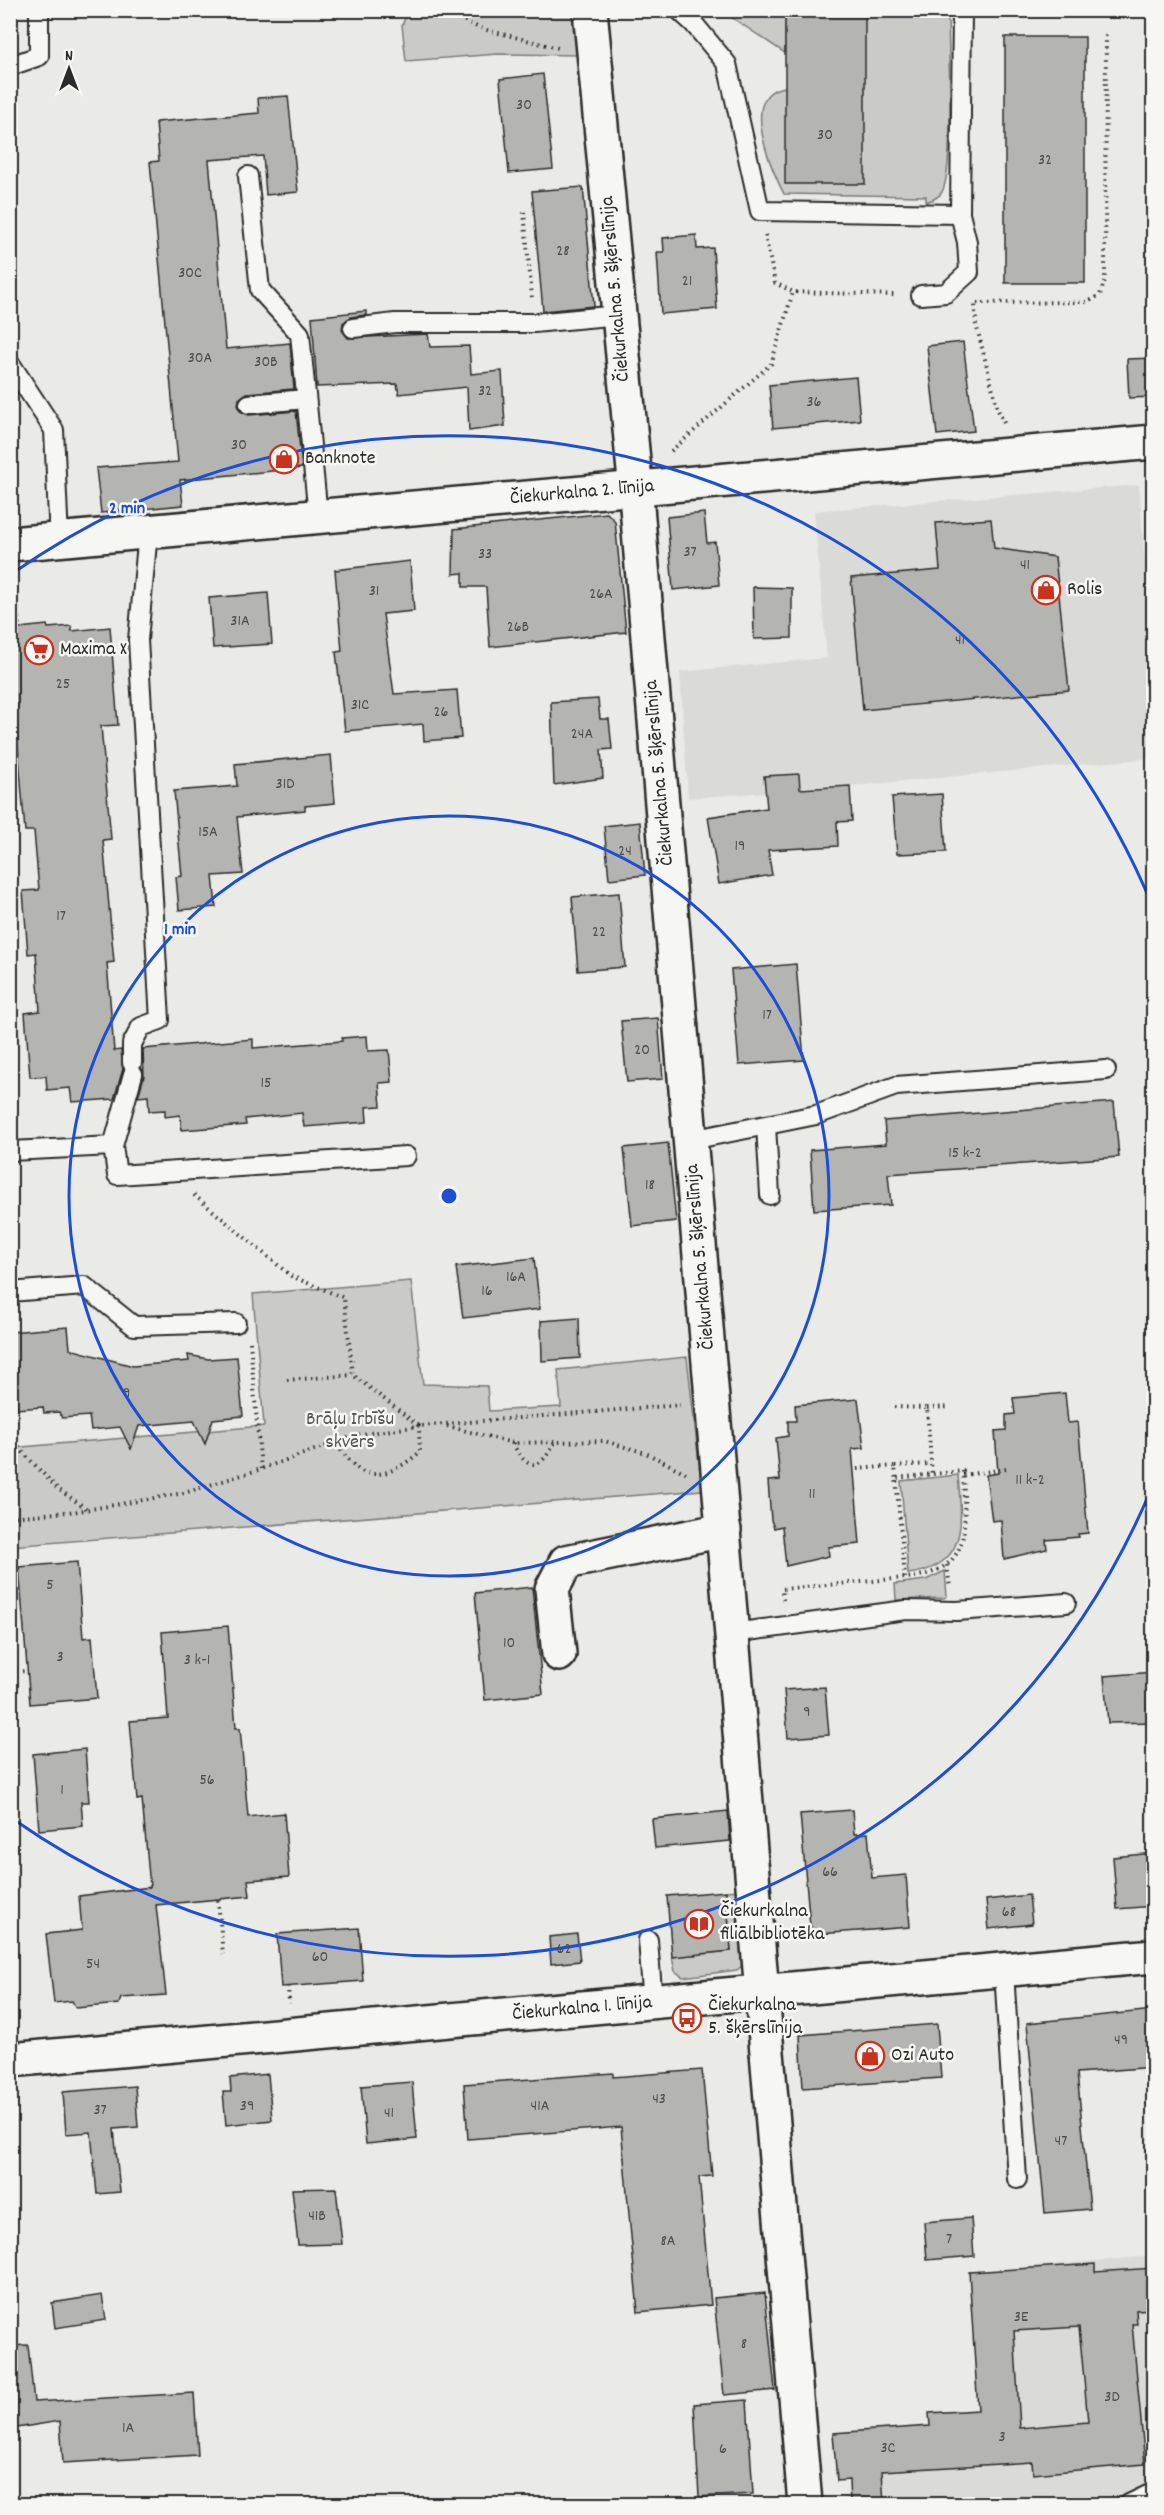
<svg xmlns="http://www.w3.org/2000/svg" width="1164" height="2515" viewBox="0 0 1164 2515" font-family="Dekko,sans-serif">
  <rect width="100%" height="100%" fill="#eaeae6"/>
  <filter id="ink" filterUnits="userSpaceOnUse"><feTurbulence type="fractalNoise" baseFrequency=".0167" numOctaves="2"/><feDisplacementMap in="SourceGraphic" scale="12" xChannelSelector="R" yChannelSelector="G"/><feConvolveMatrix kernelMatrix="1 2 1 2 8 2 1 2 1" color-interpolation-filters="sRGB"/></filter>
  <g filter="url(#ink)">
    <path fill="#dadad6" d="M 1139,485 L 1153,665 L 1153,758 L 850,786 L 688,798 L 680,672 L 827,658 L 814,511 Z
      M 1153,2256 L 1153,2504 L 850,2504 L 849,2480 L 837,2481 L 833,2433 L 930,2426 L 977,2410 L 969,2272 Z"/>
    <path fill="#cacac7" stroke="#7a7a79" stroke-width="1.5" d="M 408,11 L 577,11 L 581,55 L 498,54 L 406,61 L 402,25 Z
      M 722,11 L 785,11 L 785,53 Z
      M 865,11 L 948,11 C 948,45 955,168 942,192 C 938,198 933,200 926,202 L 926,196 L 784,194 C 771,168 738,93 785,87 Z
      M 411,1281 L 423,1384 L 487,1386 L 489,1411 L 561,1407 L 558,1370 L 687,1357 L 702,1490 L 11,1546 L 11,1448 L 264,1426 L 253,1294 Z
      M 958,1475 C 962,1523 969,1566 908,1574 L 901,1481 Z
      M 945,1571 L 947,1596 L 944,1598 L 896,1600 L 895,1584 L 926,1580 Z
      M 741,1890 L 747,1958 L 743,1965 L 737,1970 L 683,1977 L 675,1971 L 672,1957 L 731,1951 L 726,1891 Z"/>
    <path fill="#b4b4b1" stroke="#2b2b2b" stroke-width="1.5" fill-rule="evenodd" d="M 785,10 L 865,10 L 865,184 L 785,184 Z
      M 1005,37 L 1085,37 L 1085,283 L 1005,283 Z
      M 543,74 L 553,169 L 509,173 L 500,79 Z
      M 288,96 L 298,192 L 266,195 L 263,156 L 209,160 L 226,349 L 290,343 L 294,389 L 247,393 L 239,399 L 238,406 L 240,411 L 249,415 L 296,411 L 302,468 L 180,480 L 183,505 L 101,513 L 96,468 L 178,462 L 150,162 L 159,161 L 156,122 L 259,113 L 258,98 Z
      M 583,187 L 594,306 L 543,311 L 532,191 Z
      M 696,235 L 697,249 L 713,248 L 717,309 L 661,314 L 657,252 L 664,252 L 663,238 Z
      M 366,311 L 366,315 L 351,317 L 343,323 L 342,330 L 348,338 L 428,334 L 430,347 L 469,346 L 471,374 L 502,371 L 505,426 L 469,431 L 467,387 L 399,394 L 397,384 L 317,387 L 312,317 Z
      M 963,342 L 974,431 L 937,435 L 927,346 Z
      M 1154,358 L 1154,397 L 1129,398 L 1127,359 Z
      M 856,377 L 860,420 L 773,428 L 769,385 Z
      M 607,513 L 615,521 L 626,632 L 490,647 L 486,587 L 463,587 L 463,573 L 453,574 L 454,529 Z
      M 704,513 L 707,543 L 715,542 L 719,585 L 673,590 L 667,517 Z
      M 991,519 L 994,548 L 1055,557 L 1069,690 L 863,710 L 851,578 L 940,570 L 936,523 Z
      M 410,561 L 414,611 L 383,614 L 394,694 L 457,690 L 461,738 L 424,741 L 423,724 L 345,731 L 336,652 L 342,651 L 335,570 Z
      M 753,587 L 792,588 L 792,638 L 754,639 Z
      M 268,593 L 272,644 L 213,648 L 209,598 Z
      M 47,625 L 48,628 L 71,626 L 72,631 L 110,627 L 118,725 L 101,726 L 111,839 L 103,840 L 114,962 L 107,963 L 114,1051 L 121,1050 L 123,1069 L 114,1099 L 72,1102 L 70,1088 L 47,1090 L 46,1076 L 30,1077 L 25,1013 L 40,1011 L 36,953 L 28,954 L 23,891 L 39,890 L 34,831 L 25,831 L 17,734 L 10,734 L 10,629 Z
      M 598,699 L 600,719 L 609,719 L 612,749 L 601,750 L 603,778 L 554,785 L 551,702 Z
      M 331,755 L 335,803 L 305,806 L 305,810 L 237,817 L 243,874 L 213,876 L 216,907 L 179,910 L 176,877 L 182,876 L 174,791 L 237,786 L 235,764 Z
      M 799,774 L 800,789 L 850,786 L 852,821 L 837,822 L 838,846 L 768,850 L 772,875 L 719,884 L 708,817 L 767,808 L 764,776 Z
      M 942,794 L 946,852 L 897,854 L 892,797 Z
      M 640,822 L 645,875 L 609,879 L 604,826 Z
      M 619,893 L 625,967 L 578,971 L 572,897 Z
      M 796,964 L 804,1060 L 739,1065 L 731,970 Z
      M 658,1018 L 663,1079 L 627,1082 L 621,1021 Z
      M 367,1036 L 368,1051 L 389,1050 L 392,1082 L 379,1083 L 381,1106 L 366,1107 L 367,1122 L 304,1127 L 302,1113 L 245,1119 L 246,1125 L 182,1130 L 180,1115 L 165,1117 L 165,1110 L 149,1111 L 148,1096 L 138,1097 L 144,1076 L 143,1049 L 253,1039 L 253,1048 L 342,1041 L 342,1038 Z
      M 1114,1102 L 1119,1157 L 888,1174 L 891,1205 L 814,1210 L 810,1150 L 886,1144 L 884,1121 Z
      M 668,1143 L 676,1221 L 632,1226 L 624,1148 Z
      M 534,1258 L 540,1309 L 463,1318 L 456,1267 Z
      M 579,1318 L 580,1358 L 542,1361 L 541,1321 Z
      M 68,1327 L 70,1349 L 133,1366 L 189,1361 L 188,1355 L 208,1359 L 237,1357 L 243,1416 L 213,1419 L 205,1444 L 194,1421 L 139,1426 L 131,1449 L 120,1427 L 91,1430 L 89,1416 L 62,1418 L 59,1412 L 44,1413 L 43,1407 L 15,1409 L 10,1379 L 10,1332 Z
      M 1065,1393 L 1068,1423 L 1078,1422 L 1088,1533 L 1078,1534 L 1079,1537 L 1046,1540 L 1047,1549 L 1004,1559 L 1001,1520 L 992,1521 L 986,1475 L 998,1473 L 995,1431 L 1006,1430 L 1006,1415 L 1015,1414 L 1013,1398 Z
      M 858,1399 L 864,1448 L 852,1449 L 860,1544 L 828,1547 L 829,1556 L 786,1566 L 782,1526 L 774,1528 L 771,1520 L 768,1481 L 780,1480 L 776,1438 L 788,1436 L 788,1421 L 796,1421 L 795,1405 Z
      M 77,1562 L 83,1638 L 92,1637 L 97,1698 L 30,1704 L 19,1567 Z
      M 532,1587 L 543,1694 L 485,1700 L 475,1593 Z
      M 228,1626 L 236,1728 L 240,1728 L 248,1817 L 284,1813 L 289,1877 L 248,1880 L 250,1896 L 156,1905 L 166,1995 L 121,1998 L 119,2004 L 76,2008 L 72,2001 L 54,2003 L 46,1934 L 82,1930 L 79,1896 L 150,1887 L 142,1799 L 137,1800 L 130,1721 L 168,1718 L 162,1632 Z
      M 1154,1672 L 1154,1722 L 1108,1723 L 1104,1676 Z
      M 825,1687 L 829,1735 L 788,1738 L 784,1690 Z
      M 85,1749 L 89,1802 L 81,1802 L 83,1826 L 39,1830 L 33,1754 Z
      M 852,1810 L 854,1834 L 868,1833 L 872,1878 L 906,1875 L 910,1927 L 819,1934 L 810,1926 L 800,1814 Z
      M 728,1811 L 730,1841 L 655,1848 L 652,1819 Z
      M 1154,1853 L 1154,1906 L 1117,1909 L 1113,1857 Z
      M 726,1891 L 731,1951 L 672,1957 L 667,1896 Z
      M 1029,1895 L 1032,1924 L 989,1929 L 986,1900 Z
      M 359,1928 L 363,1981 L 281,1987 L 277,1934 Z
      M 577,1934 L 580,1961 L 551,1964 L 549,1937 Z
      M 1154,2010 L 1154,2067 L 1077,2073 L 1090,2209 L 1045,2213 L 1027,2023 Z
      M 937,2024 L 941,2078 L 803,2088 L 800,2035 Z
      M 702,2070 L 712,2176 L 699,2177 L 711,2305 L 638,2312 L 621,2127 L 468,2139 L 464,2084 L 613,2073 L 613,2077 Z
      M 268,2074 L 272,2120 L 226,2125 L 223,2092 L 231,2092 L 230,2078 Z
      M 412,2082 L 417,2139 L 366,2144 L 361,2086 Z
      M 135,2086 L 138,2127 L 114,2129 L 120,2192 L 97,2194 L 91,2132 L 66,2134 L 63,2092 Z
      M 336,2188 L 342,2244 L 298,2245 L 292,2189 Z
      M 971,2218 L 974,2256 L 927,2260 L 924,2222 Z
      M 1095,2264 L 1095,2272 L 1154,2268 L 1154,2309 L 1136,2310 L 1137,2324 L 1132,2324 L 1145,2464 L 1033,2474 L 1032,2462 L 882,2471 L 884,2505 L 850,2505 L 849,2480 L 837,2481 L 833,2433 L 930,2426 L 929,2413 L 978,2410 L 969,2272 ZM 1079,2327 L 1088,2422 L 1020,2428 L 1014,2331 Z
      M 765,2293 L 775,2390 L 724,2395 L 714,2298 Z
      M 102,2295 L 106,2320 L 55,2328 L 52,2303 Z
      M 28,2345 L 34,2402 L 194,2393 L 198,2455 L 63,2463 L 60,2421 L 10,2429 L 10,2346 Z
      M 747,2400 L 753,2494 L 699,2497 L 694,2404 Z"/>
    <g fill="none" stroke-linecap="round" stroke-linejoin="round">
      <g stroke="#2b2b2b" stroke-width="22">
        <path id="service" d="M 679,10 L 694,24 L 727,64 L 760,211 L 960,214 L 962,10
          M 10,66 L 39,56 L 39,10
          M 248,176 L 260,290 L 300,334 L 318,516
          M 921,295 L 946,293 L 969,272 L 967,242 L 960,214
          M 353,328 L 395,323 L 534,323 L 619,315
          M 10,363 L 54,430 L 59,540
          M 249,404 L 306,399
          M 132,1063 L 132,1044 L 141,1027 L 160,1020 L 138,640 L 148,532
          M 766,1125 L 770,1195
          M 691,1140 L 816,1115 L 896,1086 L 1106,1070
          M 113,1146 L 133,1074
          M 10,1151 L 113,1146 L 117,1175 L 406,1156
          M 10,1292 L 84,1286 L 134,1326 L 236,1323
          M 733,1633 L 906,1610 L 957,1611 L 1066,1603
          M 648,1940 L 653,2003
          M 1004,1971 L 1017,2179
          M 1129,2504 L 1154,2492"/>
      </g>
      <g stroke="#2b2b2b" stroke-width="38">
        <path id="minor" d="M 590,10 L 634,471 L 805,2504
          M 559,1654 L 552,1589 L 566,1562 L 724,1530"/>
      </g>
      <g stroke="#2b2b2b" stroke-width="38">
        <path id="tertiary" d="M 10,544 L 1154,442
          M 10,2060 L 1154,1956"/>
      </g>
      <path stroke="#2b2b2b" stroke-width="4" stroke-dasharray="1.5 4.5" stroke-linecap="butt" d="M 443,10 L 479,28 L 562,49
        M 524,212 L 532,297
        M 765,235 L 775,283 L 793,292 L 896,295
        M 1004,423 L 998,410 L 976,324 L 975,303 L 1088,302 L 1100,295 L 1105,280 L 1106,31
        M 671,451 L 771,364 L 793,292
        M 18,617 L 19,628
        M 194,1195 L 291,1276 L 344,1298 L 353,1375 L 419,1426 L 680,1405
        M 250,1342 L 261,1469
        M 287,1380 L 353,1375
        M 894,1407 L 927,1408 L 932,1475
        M 927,1408 L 950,1407
        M 447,1426 L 513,1443 L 604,1441 L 646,1453 L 686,1473
        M 10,1439 L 58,1489 L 87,1509
        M 513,1443 C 527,1473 541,1470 555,1442
        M 895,1466 L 931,1464
        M 857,1469 L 895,1466 L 896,1478
        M 963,1475 L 1006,1469
        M 10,1517 L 79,1511 L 184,1493 L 261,1469 L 357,1435 L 419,1426 L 420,1452 C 405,1465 377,1484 357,1468 C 349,1461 342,1451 335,1443
        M 947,1565 L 950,1588
        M 783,1600 L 782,1589 L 905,1578 C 977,1571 964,1525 963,1471 L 896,1478 L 905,1578
        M 10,1672 L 28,1671
        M 218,1900 L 223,1954
        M 288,1986 L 289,2004"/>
      <use href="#service" stroke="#f6f6f2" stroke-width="18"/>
      <use href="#minor" stroke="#f6f6f2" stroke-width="33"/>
      <use href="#tertiary" stroke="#f6f6f2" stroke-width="33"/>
    </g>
  </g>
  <g fill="none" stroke="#1d4ed8" stroke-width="3">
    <circle cx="449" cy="1196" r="380"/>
    <path d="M1152 1487A761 761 0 0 1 13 1819M13 573A761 761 0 0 1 1152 905"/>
  </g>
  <defs>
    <g id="shop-ring" transform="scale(1.5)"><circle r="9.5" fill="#f6f6f2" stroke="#c8321e" stroke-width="1.5"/><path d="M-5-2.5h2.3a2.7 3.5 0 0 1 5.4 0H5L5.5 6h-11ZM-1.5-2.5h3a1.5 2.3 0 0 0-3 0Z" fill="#c8321e"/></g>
    <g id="supermarket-ring" transform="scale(1.5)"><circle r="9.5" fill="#f6f6f2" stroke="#c8321e" stroke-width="1.5"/><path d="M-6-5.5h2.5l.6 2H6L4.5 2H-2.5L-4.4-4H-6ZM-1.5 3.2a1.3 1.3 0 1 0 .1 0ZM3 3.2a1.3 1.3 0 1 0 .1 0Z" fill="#c8321e"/></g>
    <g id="library-ring" transform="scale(1.5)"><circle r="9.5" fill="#f6f6f2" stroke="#c8321e" stroke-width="1.5"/><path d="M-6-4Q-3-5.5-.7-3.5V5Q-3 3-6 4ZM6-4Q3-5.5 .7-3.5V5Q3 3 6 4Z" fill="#c8321e"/></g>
    <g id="bus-ring" transform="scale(1.5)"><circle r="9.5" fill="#f6f6f2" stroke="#c8321e" stroke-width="1.5"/><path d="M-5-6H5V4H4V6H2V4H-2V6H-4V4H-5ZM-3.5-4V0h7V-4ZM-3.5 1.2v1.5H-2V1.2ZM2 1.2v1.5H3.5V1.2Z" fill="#c8321e"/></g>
  </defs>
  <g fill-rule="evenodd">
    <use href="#shop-ring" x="284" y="459"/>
    <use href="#shop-ring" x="1046" y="590"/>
    <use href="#supermarket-ring" x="39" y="650"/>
    <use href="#library-ring" x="699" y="1924"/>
    <use href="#bus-ring" x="687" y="2018"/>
    <use href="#shop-ring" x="870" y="2056"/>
  </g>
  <g text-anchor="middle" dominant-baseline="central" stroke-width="5" stroke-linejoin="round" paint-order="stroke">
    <g font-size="16" fill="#4d4d4c">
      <text x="524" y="105">30</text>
      <text x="825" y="135">30</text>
      <text x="1045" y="160">32</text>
      <text x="563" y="251">28</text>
      <text x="190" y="273">30C</text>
      <text x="687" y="281">21</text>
      <text x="200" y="358">30A</text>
      <text x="266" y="362">30B</text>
      <text x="485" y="391">32</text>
      <text x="814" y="402">36</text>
      <text x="239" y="445">30</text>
      <text x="690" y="552">37</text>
      <text x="485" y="554">33</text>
      <text x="1025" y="565">41</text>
      <text x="374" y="591">31</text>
      <text x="601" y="594">26A</text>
      <text x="240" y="621">31A</text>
      <text x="518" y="627">26B</text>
      <text x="960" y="640">41</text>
      <text x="63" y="684">25</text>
      <text x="360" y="705">31C</text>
      <text x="441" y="712">26</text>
      <text x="582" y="734">24A</text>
      <text x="285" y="784">31D</text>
      <text x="208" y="832">15A</text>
      <text x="740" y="846">19</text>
      <text x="625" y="851">24</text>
      <text x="61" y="916">17</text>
      <text x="599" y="932">22</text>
      <text x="767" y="1015">17</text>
      <text x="642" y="1050">20</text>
      <text x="266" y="1083">15</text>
      <text x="965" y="1153">15 k-2</text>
      <text x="650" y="1185">18</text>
      <text x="516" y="1277">16A</text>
      <text x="487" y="1291">16</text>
      <text x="127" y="1393">9</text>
      <text x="1030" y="1480">11 k-2</text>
      <text x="812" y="1494">11</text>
      <text x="50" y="1585">5</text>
      <text x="509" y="1643">10</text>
      <text x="60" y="1657">3</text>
      <text x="197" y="1660">3 k-1</text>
      <text x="807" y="1712">9</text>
      <text x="207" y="1780">56</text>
      <text x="62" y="1790">1</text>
      <text x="830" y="1872">66</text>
      <text x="1009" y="1912">68</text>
      <text x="564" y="1949">62</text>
      <text x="320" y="1957">60</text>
      <text x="93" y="1964">54</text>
      <text x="1121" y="2040">49</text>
      <text x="659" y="2099">43</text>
      <text x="247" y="2106">39</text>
      <text x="540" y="2106">41A</text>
      <text x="100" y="2110">37</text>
      <text x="389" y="2113">41</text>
      <text x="1061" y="2141">47</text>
      <text x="317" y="2216">41B</text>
      <text x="949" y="2239">7</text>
      <text x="668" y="2241">8A</text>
      <text x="1021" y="2317">3E</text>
      <text x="744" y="2344">8</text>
      <text x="1112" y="2397">3D</text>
      <text x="128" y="2428">1A</text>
      <text x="1002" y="2437">3</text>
      <text x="888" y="2448">3C</text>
      <text x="723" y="2449">6</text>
    </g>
    <g font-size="20" fill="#2b2b2b" stroke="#f6f6f2">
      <text transform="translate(616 289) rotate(-95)">Čiekurkalna 5. šķērslīnija</text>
      <text transform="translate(582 493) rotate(-5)">Čiekurkalna 2. līnija</text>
      <text transform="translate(660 773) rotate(-95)">Čiekurkalna 5. šķērslīnija</text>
      <text transform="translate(701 1257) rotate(-95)">Čiekurkalna 5. šķērslīnija</text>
      <text transform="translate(582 2009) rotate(-5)">Čiekurkalna 1. līnija</text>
    </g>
    <g font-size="20" fill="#2b2b2b" stroke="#f6f6f2" text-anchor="start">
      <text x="305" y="459">Banknote</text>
      <text x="1067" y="590">Rolis</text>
      <text x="60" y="650">Maxima X</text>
      <text x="720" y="1912">Čiekurkalna<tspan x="720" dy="23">filiālbibliotēka</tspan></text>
      <text x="708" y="2006">Čiekurkalna<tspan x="708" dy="23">5. šķērslīnija</tspan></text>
      <text x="891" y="2056">Ozi Auto</text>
    </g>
    <g font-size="20" fill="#535352" stroke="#f6f6f2">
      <text x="350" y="1420">Brāļu Irbīšu<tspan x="350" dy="23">skvērs</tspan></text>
    </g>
  </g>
  <circle cx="449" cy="1196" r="9" fill="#1d4ed8" stroke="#f6f6f2" stroke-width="3"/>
  <g font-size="18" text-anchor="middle" font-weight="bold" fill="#1d4ed8" stroke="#f6f6f2" stroke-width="5" stroke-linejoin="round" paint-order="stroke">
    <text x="127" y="513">2 min</text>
    <text x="180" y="934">1 min</text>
  </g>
  <rect width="1164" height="2515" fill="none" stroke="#f6f6f2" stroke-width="36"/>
  <rect x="18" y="18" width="1128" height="2479" fill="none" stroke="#2b2b2b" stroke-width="2" filter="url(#ink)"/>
  <g transform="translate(69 69)" stroke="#f6f6f2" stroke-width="4.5" paint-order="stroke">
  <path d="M0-4.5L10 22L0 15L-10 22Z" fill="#2b2b2b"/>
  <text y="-9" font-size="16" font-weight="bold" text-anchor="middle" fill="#2b2b2b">N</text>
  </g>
</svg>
